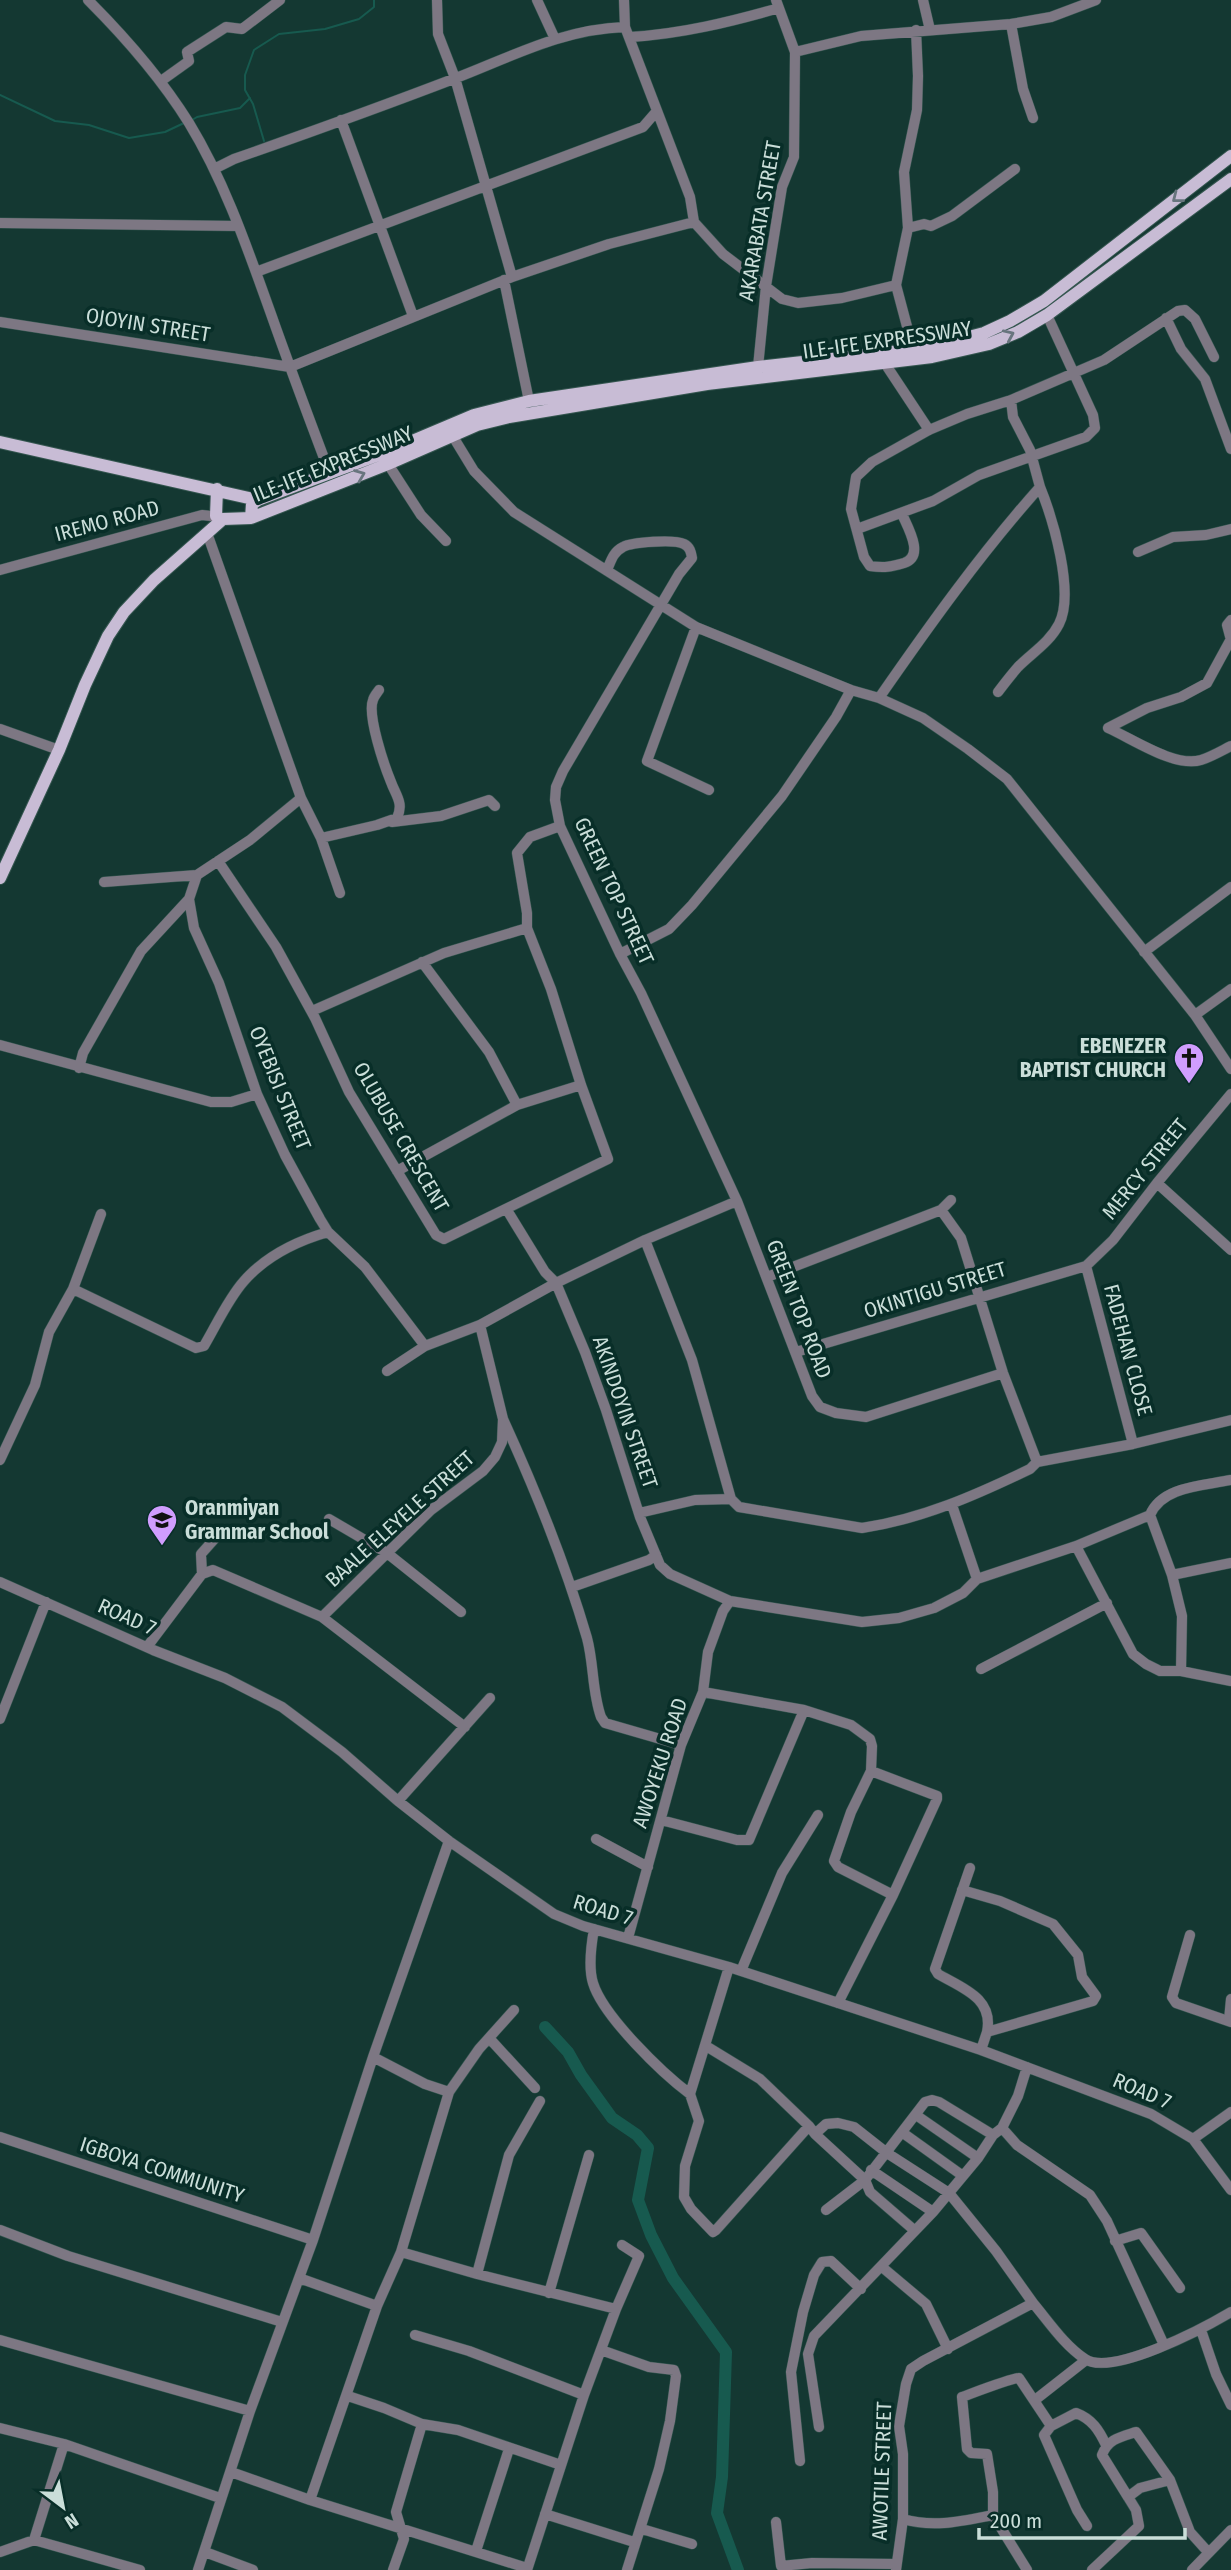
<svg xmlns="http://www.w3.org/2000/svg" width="1231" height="2570" viewBox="0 0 1231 2570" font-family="'Fira Sans Condensed',sans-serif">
  <rect width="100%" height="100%" fill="#143832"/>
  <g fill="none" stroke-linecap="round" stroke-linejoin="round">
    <path stroke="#175a4f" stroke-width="2" d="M 0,95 L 55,121 L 89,125 L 129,138 L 165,132 L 184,123
      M 192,120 L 197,117 L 240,108 L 250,98
      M 264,141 L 253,104 L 245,90 L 245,75 L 254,50 L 279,34 L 325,29 L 359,19 L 374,7 L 374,0"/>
    <path stroke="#175a4f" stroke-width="12" d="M 545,2027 L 568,2052 L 581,2075 L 612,2118 L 637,2135 L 648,2148 L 638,2200 L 651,2235 L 673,2278 L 726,2352 L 722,2477 L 717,2513 L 738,2570"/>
    <g stroke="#355650" stroke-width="11">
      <path id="minor" d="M 88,0 C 126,38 161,78 189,123 C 225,182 248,250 271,314 C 290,368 310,421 330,474
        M 437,0 L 438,34 L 455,78 L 512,277
        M 537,0 L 555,39
        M 624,0 L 625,27 L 690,197 L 694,222 L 723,254 L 782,299 L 798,303 L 842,298 L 896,285
        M 923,0 L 930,30
        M 1011,24 L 1023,89 L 1033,118
        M 630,37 C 681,34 730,22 779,8
        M 795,52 L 861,36 L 1011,24 L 1051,17 L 1096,0
        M 161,81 L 189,61 L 187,52 L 226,27 L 242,29 L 280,0
        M 341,120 L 413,316
        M 214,169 L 234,159 C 308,133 383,106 456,78 C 513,56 563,29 625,27
        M 0,223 L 238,226
        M 908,228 L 924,224 L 931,226 L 952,216 L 1015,169
        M 256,272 L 643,127 L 656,112
        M 504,280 L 529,401
        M 1166,318 L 1181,349 L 1205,379 L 1231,449
        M 0,322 L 290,367 L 512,277 L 609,244 L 694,222
        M 913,349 L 896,285 L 908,228 L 904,172 L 917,110 L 918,76 L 916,30
        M 884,362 L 929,430
        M 758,367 L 766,286 L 782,187 L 794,157 L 795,52 L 776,0
        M 449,430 L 474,471 L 514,512 L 696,627 L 851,690 L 879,698 L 923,718 L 968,749 L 1007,779 L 1195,1015 L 1231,1069
        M 388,464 L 421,515 L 446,541
        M 902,514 C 908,528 925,556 904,563 C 891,567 884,568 870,566 L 864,557 L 851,509 L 856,477 L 872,462 L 929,430 L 967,414 L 1011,400 L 1104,360 L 1178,311 L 1185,310 L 1195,319 L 1214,357
        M 857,529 L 933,501 L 979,475 L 1086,437 L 1095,428 L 1093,415 L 1047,315
        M 207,533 L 301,798 L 250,840 L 197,875 L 189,899 L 194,928 L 219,983 L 257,1094 L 285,1155 L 320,1219 L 328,1232 L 365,1267 L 425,1346
        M 1138,552 L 1173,537 L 1206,535 L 1231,529
        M 0,570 L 202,515 L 220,517
        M 607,570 C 611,561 613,552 623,547 C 632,542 674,539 684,544 C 690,547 691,552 692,558 L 679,574 L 563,771 L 556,787 L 555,800 L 560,826 L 620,954 L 641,993 L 737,1201 L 812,1396 L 820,1407 L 836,1413 L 866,1417 L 1003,1373
        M 1231,620 L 1227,625 L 1231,640
        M 696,627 L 647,761 L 709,790
        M 998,692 C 1004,684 1011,675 1018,667 C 1032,653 1050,642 1059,624 C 1075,593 1053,519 1040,487
        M 879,698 C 929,626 981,553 1040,487 L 1030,450 L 1013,417 L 1011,400
        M 1108,728 L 1147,708 L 1181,697 L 1207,683 L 1231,639
        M 1108,728 C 1133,739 1175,768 1201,760 C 1211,757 1221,751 1231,746
        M 0,729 L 59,750
        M 301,798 L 321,838 L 340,893
        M 392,822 L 441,816 L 489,800 L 495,806
        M 321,838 L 377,825 L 397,818 C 404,803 396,796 391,782 C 384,765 367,715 373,700 C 374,696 377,693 379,690
        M 218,861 L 276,947 L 315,1018 L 349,1092 L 436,1235 L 444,1239 L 608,1159 L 581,1085 L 551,989 L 527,928 L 527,913 L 517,853 L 530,837 L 560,826
        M 104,882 L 197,875
        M 1144,952 L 1231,887
        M 620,954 L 669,929 L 692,905 L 782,796 L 836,717 L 851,690
        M 422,962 L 489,1052 L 517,1105
        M 312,1011 L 444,953 L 527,928
        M 1195,1015 L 1231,989
        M 0,1045 L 211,1102 L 231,1102 L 257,1094
        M 79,1068 L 83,1053 L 141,951 L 189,899
        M 397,1171 L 517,1105 L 581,1085
        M 1157,1183 L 1231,1250
        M 507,1210 L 545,1272 L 556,1283 L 585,1352 L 606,1410 L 640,1517 L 660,1565 L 670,1574 L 730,1601 L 862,1622 L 899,1618 L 934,1608 L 963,1593 L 977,1579 L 1076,1546 L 1150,1515
        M 941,1210 L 961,1238 L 1003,1373 L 1037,1462
        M 645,1240 L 692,1360 L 731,1499 L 739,1507 L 862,1528 C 922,1519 976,1495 1030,1469 L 1037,1462 L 1133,1444 L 1231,1420
        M 1086,1266 L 1133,1444
        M 767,1277 L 941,1210 L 951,1200
        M 73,1289 L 196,1348 L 204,1346 C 217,1324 228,1299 244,1281 C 266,1256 297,1241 328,1232
        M 796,1352 L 1086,1266 L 1113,1240 L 1157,1183 L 1231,1094
        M 387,1371 L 425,1346 L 480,1325 L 556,1283 L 645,1240 L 737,1201
        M 503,1419 C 536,1491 565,1563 587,1638 C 594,1664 592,1692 601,1717 L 605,1723 L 681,1745
        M 0,1460 L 35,1385 L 49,1332 L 73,1289 L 101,1214
        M 952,1505 L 977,1579
        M 639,1513 L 695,1500 L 731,1499
        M 329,1519 L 387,1553 L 461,1612
        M 1076,1546 L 1133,1654 L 1146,1664 L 1160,1671 L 1181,1671 L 1231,1681
        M 202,1574 L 201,1554 L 218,1535
        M 1172,1575 L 1231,1563
        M 0,1582 L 153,1650 L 225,1678 L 282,1707 L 342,1752 L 398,1801 L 449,1841 L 554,1914 L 583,1926 L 729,1967 L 981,2050 L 1151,2114 L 1193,2139 L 1231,2190
        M 572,1587 L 649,1560 L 656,1555
        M 322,1617 L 431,1510 L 483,1471 L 495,1457 L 502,1442 L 503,1419 L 480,1325
        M 147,1647 L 202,1574 L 213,1570 L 322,1617 L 465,1727
        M 981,1669 L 1107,1603
        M 1181,1671 L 1182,1616 L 1172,1575 L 1150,1515 C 1162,1486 1203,1486 1231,1480
        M 703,1692 L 804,1710 L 851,1725 L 870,1739 L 872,1746 L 871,1771 L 851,1812 L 834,1861 L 838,1867 L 893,1895
        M 0,1719 L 46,1602
        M 398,1801 L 490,1698
        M 661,1820 L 737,1840 L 749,1840 L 804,1710
        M 596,1839 L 648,1867
        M 970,1868 L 935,1969 L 938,1974 C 962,1988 994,1998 987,2032
        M 962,1890 L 1000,1901 L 1053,1924 L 1078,1955 L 1082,1977 L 1096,1996 L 1093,2001 L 987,2032 L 981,2050
        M 594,1929 C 591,1946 588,1967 593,1983 C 603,2016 662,2073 690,2094
        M 1190,1935 L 1172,1997 L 1176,2003 L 1231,2022
        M 628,1938 L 681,1745 L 703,1692 L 708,1652 L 723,1611 L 730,1601
        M 729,1967 L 690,2094 L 699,2121 L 685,2166 L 684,2197 L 691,2209 L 713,2232 L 716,2230 L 809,2126
        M 741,1971 L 782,1873 L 818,1815
        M 838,2003 L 893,1895 L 937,1799 L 937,1796 L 871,1771
        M 1229,2020 L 1231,1999
        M 489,2038 L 535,2088
        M 706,2046 L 760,2079 L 809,2126 L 815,2134 L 826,2124 L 838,2123 L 854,2127 L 887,2153 L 949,2193 L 996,2251 L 1033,2303
        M 373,2057 L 425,2084 L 449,2092
        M 916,2115 L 978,2158
        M 1002,2128 L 1017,2145 L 1090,2195 L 1107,2221 L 1164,2345
        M 903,2133 L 963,2176
        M 815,2134 L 865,2180 L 870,2192 L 914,2230
        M 0,2137 L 313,2240
        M 1193,2139 L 1231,2112
        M 871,2170 L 933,2212
        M 826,2210 L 865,2180 L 925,2102 L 932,2100 L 939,2102 L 993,2135
        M 0,2230 L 68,2256 L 282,2322
        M 1115,2241 L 1141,2233 L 1180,2288
        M 401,2252 L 477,2274 L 616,2309
        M 882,2267 L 926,2304 L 948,2349
        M 477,2274 L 509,2155 L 540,2101
        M 299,2278 L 377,2306
        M 549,2293 L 589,2155
        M 1201,2330 L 1216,2374 L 1231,2405
        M 415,2335 L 469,2351 L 584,2395
        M 0,2340 L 250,2411
        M 601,2350 L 649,2367 L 674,2370 L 676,2376 L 670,2421 L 659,2469 L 627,2570
        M 348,2396 L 384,2408 L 422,2424 L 458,2430 L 561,2465
        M 1035,2400 L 1086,2360
        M 1051,2426 L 1076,2413 C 1092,2419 1099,2430 1106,2445
        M 819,2427 L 808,2354 L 814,2336 L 933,2212 L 978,2158 L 993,2135 L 1002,2128 L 1018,2096 L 1027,2067
        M 0,2428 L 64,2444 L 220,2498
        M 800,2461 L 791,2372 L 803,2312 L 814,2275 L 822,2262 L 831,2261 L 861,2289
        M 231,2472 L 310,2500 L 527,2568
        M 1128,2497 L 1102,2455 C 1108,2439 1120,2437 1136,2432 L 1170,2480
        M 310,2500 L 377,2306 L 401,2252 L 449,2092 L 479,2049 L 514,2010
        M 545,2514 L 634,2542
        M 903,2519 C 934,2528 962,2521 993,2515
        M 776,2522 L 781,2566 L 812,2563 L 896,2564
        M 642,2529 L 692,2544
        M 34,2540 L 64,2444
        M 476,2551 L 509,2449
        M 0,2552 L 34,2540 L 140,2570
        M 205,2552 L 253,2570
        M 198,2570 L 250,2411 L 313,2240 L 373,2057 L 449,1841
        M 393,2570 L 404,2539 L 396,2512 L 422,2424
        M 527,2570 L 584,2395 L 616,2309 L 639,2256 L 622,2245
        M 896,2570 L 903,2519 L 903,2454 L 899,2426 L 906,2384 L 911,2369 L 923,2361 L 1033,2303 C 1049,2322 1064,2345 1085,2359 C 1112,2377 1204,2328 1231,2312
        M 1027,2570 L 993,2515 L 993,2492 L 987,2454 L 971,2453 L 967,2449 L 962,2397 C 973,2393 1012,2378 1019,2378 L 1051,2426 L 1044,2435 L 1077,2510 L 1087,2526
        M 1092,2570 L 1139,2526 L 1136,2510 L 1128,2497 L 1140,2488 L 1170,2480 L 1190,2532 L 1208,2552
        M 1192,2570 L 1231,2530"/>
    </g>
    <g stroke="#355650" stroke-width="14">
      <path id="major" d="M 0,442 L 258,500
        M 216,516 L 217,489
        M 251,518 L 252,504 L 258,500 L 384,453 L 474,415 L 529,401 L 758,367 L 927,348 L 984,333 L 1010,321 L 1044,301 L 1231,156
        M 0,878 L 59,750 L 85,685 L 108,636 L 124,612 L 154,580 L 223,519 L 251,518 L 388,464 L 477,425 L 509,417 L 707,384 L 932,357 L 989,344 L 1018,332 L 1047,315 L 1231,179"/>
    </g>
    <use href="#minor" stroke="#7d7783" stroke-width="10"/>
    <use href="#major" stroke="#c8bcd5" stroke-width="12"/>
  </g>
  <defs><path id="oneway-chevron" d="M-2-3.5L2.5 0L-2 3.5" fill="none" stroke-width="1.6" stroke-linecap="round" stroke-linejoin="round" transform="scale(1.75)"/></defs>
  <g stroke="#68757e">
    <use href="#oneway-chevron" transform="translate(1177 198) rotate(142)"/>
    <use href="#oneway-chevron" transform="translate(1009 335) rotate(-24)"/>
    <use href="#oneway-chevron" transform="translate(360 475) rotate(-22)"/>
  </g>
  <defs>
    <g id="church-pin" transform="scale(1.575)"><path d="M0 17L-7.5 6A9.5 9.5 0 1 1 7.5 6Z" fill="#d09dfe" stroke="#082e28"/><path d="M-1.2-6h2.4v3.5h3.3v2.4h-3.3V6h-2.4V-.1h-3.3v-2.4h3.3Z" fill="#111"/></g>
    <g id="school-pin" transform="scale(1.575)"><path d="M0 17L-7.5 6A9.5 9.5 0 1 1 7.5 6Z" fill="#d09dfe" stroke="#082e28"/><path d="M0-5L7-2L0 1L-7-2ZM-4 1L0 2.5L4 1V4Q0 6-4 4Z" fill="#111"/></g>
  </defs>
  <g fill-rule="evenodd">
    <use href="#church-pin" x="1189" y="1058"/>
    <use href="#school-pin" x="162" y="1520"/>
  </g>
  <g text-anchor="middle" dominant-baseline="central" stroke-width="7" stroke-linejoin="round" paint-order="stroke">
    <g font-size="21" fill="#caded9" stroke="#082e28">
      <text transform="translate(760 221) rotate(-80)">AKARABATA STREET</text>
      <text transform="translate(148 325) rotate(9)">OJOYIN STREET</text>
      <text transform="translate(887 340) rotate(-8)">ILE-IFE EXPRESSWAY</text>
      <text transform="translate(333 464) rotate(-22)">ILE-IFE EXPRESSWAY</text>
      <text transform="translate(107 521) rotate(-15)">IREMO ROAD</text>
      <text transform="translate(614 891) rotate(65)">GREEN TOP STREET</text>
      <text transform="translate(280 1088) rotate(68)">OYEBISI STREET</text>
      <text transform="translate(401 1137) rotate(60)">OLUBUSE CRESCENT</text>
      <text transform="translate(1145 1169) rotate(-51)">MERCY STREET</text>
      <text transform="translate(935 1290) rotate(-17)">OKINTIGU STREET</text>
      <text transform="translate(799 1309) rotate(69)">GREEN TOP ROAD</text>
      <text transform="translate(1128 1350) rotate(75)">FADEHAN CLOSE</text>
      <text transform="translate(625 1412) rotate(71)">AKINDOYIN STREET</text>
      <text transform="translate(400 1519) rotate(-42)">BAALE ELEYELE STREET</text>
      <text transform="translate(127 1617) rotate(24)">ROAD 7</text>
      <text transform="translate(660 1763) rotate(-72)">AWOYEKU ROAD</text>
      <text transform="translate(603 1910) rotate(17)">ROAD 7</text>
      <text transform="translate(1142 2091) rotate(23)">ROAD 7</text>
      <text transform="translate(162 2170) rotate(18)">IGBOYA COMMUNITY</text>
      <text transform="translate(882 2471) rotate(-88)">AWOTILE STREET</text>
    </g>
    <g font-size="21" font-weight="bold" fill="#caded9" stroke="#082e28" text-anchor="end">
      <text x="1166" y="1046">EBENEZER<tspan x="1166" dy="24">BAPTIST CHURCH</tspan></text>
      <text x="185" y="1508" text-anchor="start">Oranmiyan<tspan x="185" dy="24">Grammar School</tspan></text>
    </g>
  </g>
  <g transform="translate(63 2507) rotate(148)" stroke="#082e28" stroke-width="5" paint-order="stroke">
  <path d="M0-5L12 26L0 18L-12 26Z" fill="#caded9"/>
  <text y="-10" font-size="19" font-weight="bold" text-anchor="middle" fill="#caded9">N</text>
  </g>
  <path d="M979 2528v10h206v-10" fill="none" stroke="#caded9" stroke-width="3.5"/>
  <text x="990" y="2528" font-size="21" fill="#caded9" stroke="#082e28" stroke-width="5" paint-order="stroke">200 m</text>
</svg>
